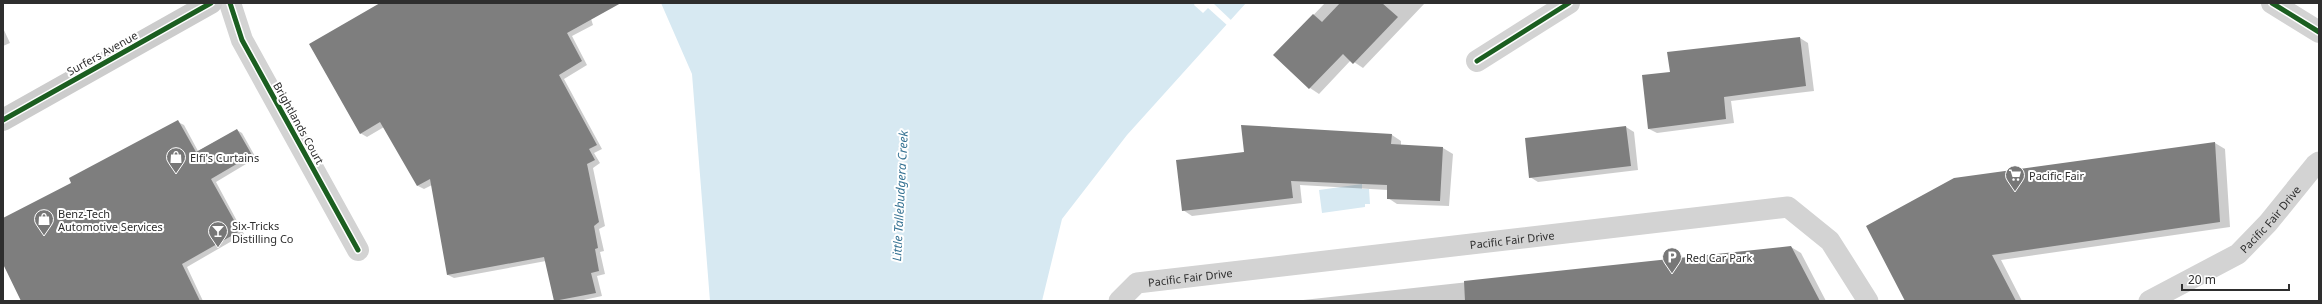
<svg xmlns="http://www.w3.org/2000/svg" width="2322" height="304" viewBox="0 0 2322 304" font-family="'Noto Sans',sans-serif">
  <rect width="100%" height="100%" fill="#fff"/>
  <path fill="#d7e9f2" d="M 661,3 L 1246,3 L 1127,135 L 1062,219 L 1042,301 L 710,301 L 692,74 Z
    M 1362,184 L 1362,189 L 1369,189 L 1370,204 L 1365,204 L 1365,207 L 1322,213 L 1319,190 Z"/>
  <path fill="#fff" d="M 1195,3 L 1213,3 L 1232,21 L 1228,26 L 1208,8 L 1203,13 L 1194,5 Z"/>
  <path fill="#0003" d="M 382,3 L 586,3 L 593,25 L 572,36 L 587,65 L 564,79 L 602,149 L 594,153 L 600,163 L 593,168 L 605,226 L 599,229 L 604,251 L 600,252 L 605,274 L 597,276 L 602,296 L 579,301 L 555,301 L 546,261 L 454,278 L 448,275 L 432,185 L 424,189 L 418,186 L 384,127 L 367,137 L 360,133 Z
    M 1325,3 L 1425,3 L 1363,68 L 1351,60 L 1319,94 L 1310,88 L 1275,55 Z
    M 3,28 L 10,43 L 3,46 Z
    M 1800,38 L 1808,43 L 1814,91 L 1731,101 L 1734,123 L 1657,133 L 1649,129 L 1671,73 Z
    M 178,122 L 184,125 L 198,151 L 237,130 L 242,133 L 256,158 L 216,182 L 244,234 L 187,267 L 203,301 L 23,301 L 3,262 L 3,219 L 72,184 Z
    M 1242,126 L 1392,135 L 1401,141 L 1401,146 L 1443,148 L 1453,154 L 1449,206 L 1397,204 L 1388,198 L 1388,190 L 1300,185 L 1302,203 L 1192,216 L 1183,210 L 1245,153 Z
    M 1626,127 L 1634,132 L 1638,170 L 1538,182 L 1530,177 Z
    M 2215,143 L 2225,149 L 2230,227 L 2001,260 L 2022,301 L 1906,301 L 1954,179 Z
    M 1791,247 L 1801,253 L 1826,301 L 1294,301 Z"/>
  <path fill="#7e7e7e" d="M 380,3 L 621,3 L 567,33 L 582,61 L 559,75 L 597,145 L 589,149 L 595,160 L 587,164 L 599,222 L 594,226 L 598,248 L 595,249 L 599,271 L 591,273 L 596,293 L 554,301 L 544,257 L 447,275 L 430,179 L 417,186 L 380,122 L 360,134 L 309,44 Z
    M 1340,3 L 1382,3 L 1398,17 L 1353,64 L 1343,54 L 1309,89 L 1273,55 L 1313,14 L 1322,22 Z
    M 1800,37 L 1806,86 L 1724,97 L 1726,119 L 1648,129 L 1642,75 L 1670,72 L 1667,52 Z
    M 178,120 L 196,152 L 237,129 L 252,155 L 211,179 L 240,231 L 182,264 L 200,301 L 21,301 L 3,264 L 3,218 L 71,183 L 69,178 Z
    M 1241,125 L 1392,134 L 1391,144 L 1443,147 L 1440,201 L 1387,199 L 1387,185 L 1291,181 L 1293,198 L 1182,211 L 1176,160 L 1244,152 Z
    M 1626,126 L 1631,166 L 1529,178 L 1525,138 Z
    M 2215,142 L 2220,222 L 1992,255 L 2016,301 L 1905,301 L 1866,226 L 1954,178 Z
    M 1791,246 L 1820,301 L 1465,301 L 1464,281 Z"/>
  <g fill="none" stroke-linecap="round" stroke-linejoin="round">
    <g stroke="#d3d3d3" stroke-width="21">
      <path id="s1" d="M 1119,301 L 1137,283 L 1788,207 L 1830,241 L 1868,301"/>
      <path id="s2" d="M 2149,301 L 2238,254 L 2268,223 L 2315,165 L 2319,162"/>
    </g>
    <path stroke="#d3d3d3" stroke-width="22" d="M 230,3 L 242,40 L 358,250
      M 2272,3 L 2319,32
      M 1477,61 L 1569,3"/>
    <path stroke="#ccc" stroke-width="22" d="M 3,120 L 211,3"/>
    <g stroke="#fff" stroke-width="8">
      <path id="cycleway" d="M 230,3 L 242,40 L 358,250
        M 2272,3 L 2319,32
        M 1477,61 L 1569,3
        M 3,120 L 211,3"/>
    </g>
    <use href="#cycleway" stroke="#1b5e20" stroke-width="5"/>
  </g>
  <defs>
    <g id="shop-pin" transform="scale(1)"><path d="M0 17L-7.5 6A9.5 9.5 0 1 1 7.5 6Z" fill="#777" stroke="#fff"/><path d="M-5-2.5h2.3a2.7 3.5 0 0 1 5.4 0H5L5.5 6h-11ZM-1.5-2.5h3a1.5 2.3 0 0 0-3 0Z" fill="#fff"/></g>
    <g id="supermarket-pin" transform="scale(1)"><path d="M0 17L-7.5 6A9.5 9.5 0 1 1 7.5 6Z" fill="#777" stroke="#fff"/><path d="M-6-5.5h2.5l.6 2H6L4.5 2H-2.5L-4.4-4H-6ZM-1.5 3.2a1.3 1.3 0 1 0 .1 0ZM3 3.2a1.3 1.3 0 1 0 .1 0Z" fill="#fff"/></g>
    <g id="bar-pin" transform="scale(1)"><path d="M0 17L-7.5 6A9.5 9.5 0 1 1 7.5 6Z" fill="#777" stroke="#fff"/><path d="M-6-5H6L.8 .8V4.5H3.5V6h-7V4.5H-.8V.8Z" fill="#fff"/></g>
    <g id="parking-pin" transform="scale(1)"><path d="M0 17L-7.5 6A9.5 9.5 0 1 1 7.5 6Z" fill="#777" stroke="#fff"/><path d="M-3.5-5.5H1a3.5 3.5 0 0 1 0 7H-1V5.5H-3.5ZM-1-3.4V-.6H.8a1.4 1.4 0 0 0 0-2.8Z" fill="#fff"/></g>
  </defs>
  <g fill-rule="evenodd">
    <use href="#shop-pin" x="176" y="157"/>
    <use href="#supermarket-pin" x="2015" y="175"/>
    <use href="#shop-pin" x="44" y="219"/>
    <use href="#bar-pin" x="218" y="231"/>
    <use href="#parking-pin" x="1672" y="257"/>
  </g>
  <g text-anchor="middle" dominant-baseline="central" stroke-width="4" stroke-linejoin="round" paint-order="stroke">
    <g font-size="11" fill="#2e2e2e" stroke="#fff">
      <text transform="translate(102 53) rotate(-29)">Surfers Avenue</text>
      <text transform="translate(299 123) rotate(61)">Brightlands Court</text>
      <text stroke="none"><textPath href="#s2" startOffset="148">Pacific Fair Drive</textPath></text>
      <text stroke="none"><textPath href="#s1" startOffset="403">Pacific Fair Drive</textPath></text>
      <text stroke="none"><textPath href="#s1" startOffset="79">Pacific Fair Drive</textPath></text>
    </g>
    <g font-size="11" fill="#2e2e2e" stroke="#fff" text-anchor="start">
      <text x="190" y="157">Elfi's Curtains</text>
      <text x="2029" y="175">Pacific Fair</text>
      <text x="58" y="213">Benz-Tech<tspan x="58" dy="13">Automotive Services</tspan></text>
      <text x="232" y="225">Six-Tricks<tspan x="232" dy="13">Distilling Co</tspan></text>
      <text x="1686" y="257">Red Car Park</text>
    </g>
    <g font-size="12" font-style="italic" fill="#387494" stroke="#fff">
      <text transform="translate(900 196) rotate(-87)">Little Tallebudgera Creek</text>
    </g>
  </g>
  <rect width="2322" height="304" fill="none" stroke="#2e2e2e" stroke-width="8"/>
  <path d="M2182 284v6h107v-6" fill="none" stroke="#2e2e2e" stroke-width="2"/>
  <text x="2188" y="284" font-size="12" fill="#2e2e2e" stroke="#ffffff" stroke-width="3" paint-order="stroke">20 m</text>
</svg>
